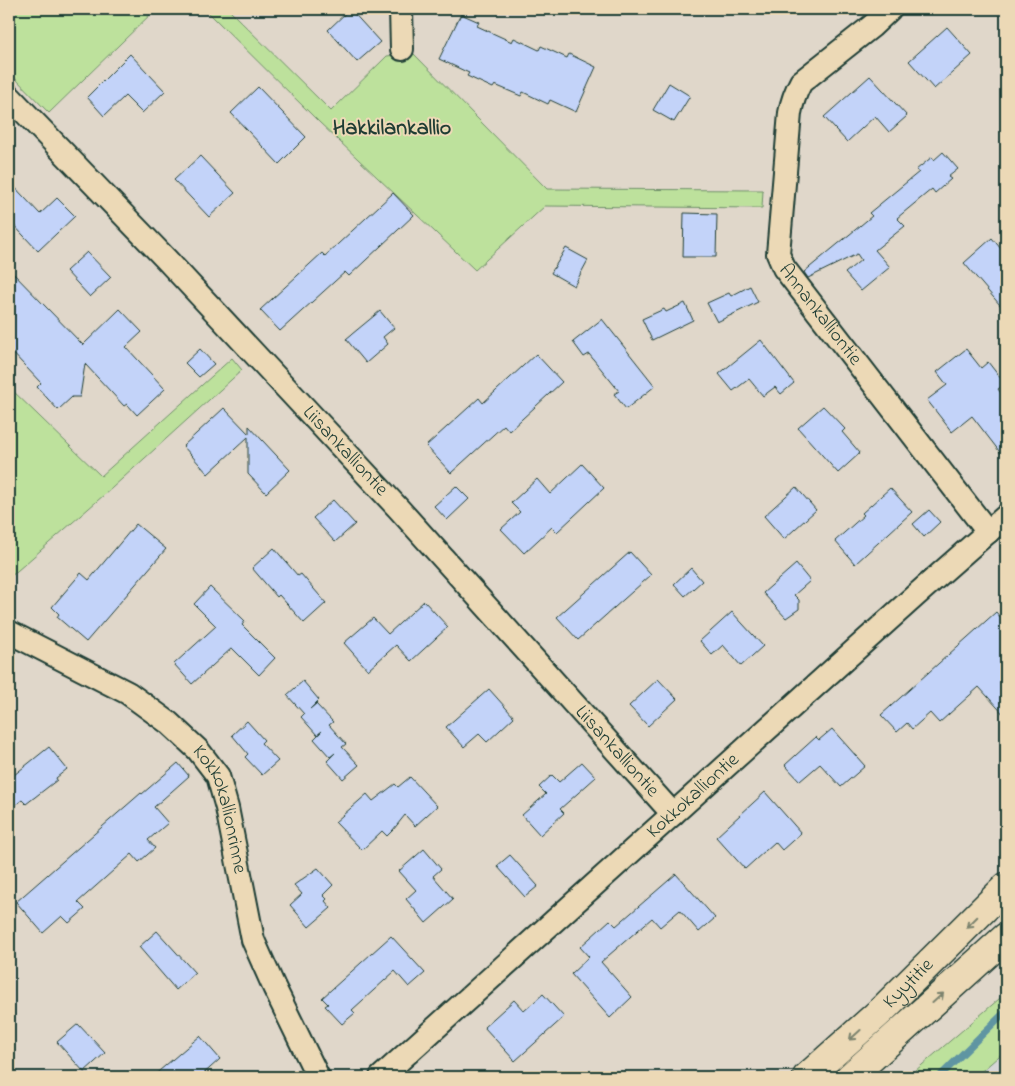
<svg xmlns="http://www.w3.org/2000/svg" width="1015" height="1086" viewBox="0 0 1015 1086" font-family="'Indie Flower',sans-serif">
  <rect width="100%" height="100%" fill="#e0d7ca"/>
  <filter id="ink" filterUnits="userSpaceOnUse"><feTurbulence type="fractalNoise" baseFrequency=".02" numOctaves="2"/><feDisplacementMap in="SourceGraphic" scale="10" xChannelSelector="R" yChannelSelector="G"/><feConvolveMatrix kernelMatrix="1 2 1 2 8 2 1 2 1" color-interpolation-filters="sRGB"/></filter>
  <g filter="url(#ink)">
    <path fill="#d7d6d8" d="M 1006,1046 L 1006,1077 L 971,1077 Z"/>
    <path fill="#bde19c" stroke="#6e8f68" d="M 9,9 L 156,9 L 49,113 L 9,72 Z
      M 205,9 L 228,9 L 331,111 L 387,56 L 413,53 L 547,189 L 763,190 L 762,208 L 545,206 L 475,270 L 319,122 Z
      M 232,358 L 242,370 L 112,488 L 9,578 L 9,387 L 101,476 Z
      M 1006,993 L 1006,1050 L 975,1077 L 908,1077 Z"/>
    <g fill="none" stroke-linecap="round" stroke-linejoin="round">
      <path stroke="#5f95a2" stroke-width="7" d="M 939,1077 L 1006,1011"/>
    </g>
    <path fill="#c3d3f9" stroke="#1f3d34" d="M 350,9 L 380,42 L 357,62 L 328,30 Z
      M 461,14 L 479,22 L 477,26 L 512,42 L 514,38 L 539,50 L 541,46 L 567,58 L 569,54 L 596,67 L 576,112 L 550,100 L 548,104 L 523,92 L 521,96 L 495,85 L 493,88 L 467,76 L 469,73 L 439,59 Z
      M 947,27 L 972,55 L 934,89 L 909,61 Z
      M 130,54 L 165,91 L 142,113 L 125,96 L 104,116 L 87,97 Z
      M 870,76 L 907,116 L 889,132 L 875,116 L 847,142 L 824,117 Z
      M 669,83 L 690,96 L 674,122 L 653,110 Z
      M 258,87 L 306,137 L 279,164 L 231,113 Z
      M 943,152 L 958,169 L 948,177 L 951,179 L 935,193 L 932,189 L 897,218 L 905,226 L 875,250 L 890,267 L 861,291 L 845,273 L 861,260 L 857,254 L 808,278 L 804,272 L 872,216 L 869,213 L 919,172 L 916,170 L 932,157 L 934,160 Z
      M 200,156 L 235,193 L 209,217 L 174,180 Z
      M 9,181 L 40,214 L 57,198 L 75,216 L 38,251 L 9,220 Z
      M 393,193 L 414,215 L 349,276 L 345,272 L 280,331 L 260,310 L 322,253 L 325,256 Z
      M 684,213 L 717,214 L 716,257 L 683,257 Z
      M 992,238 L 1006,255 L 1006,312 L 964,263 Z
      M 566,248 L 588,260 L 574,286 L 551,273 Z
      M 87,252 L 111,277 L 90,297 L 66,271 Z
      M 9,269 L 83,345 L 120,309 L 142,332 L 126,347 L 165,389 L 137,415 L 127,404 L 124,406 L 85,364 L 80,397 L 72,397 L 58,410 L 37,387 L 41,383 L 9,349 Z
      M 750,286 L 758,302 L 717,322 L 707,303 L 729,293 L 731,296 Z
      M 685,303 L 693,320 L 652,340 L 642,319 L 664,309 L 666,312 Z
      M 380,311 L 394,328 L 383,337 L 388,344 L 366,363 L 346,339 Z
      M 602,319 L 655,386 L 626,409 L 614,394 L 619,391 L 589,354 L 584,357 L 573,342 Z
      M 761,340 L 794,383 L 781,394 L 775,387 L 763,396 L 749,379 L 733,391 L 719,374 Z
      M 200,349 L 214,364 L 199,377 L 185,363 Z
      M 966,349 L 981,368 L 988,362 L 1005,384 L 998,389 L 1006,400 L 1006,460 L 972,416 L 952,432 L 927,400 L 947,385 L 937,372 Z
      M 536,354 L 562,382 L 509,431 L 504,425 L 451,473 L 426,446 L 479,398 L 483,403 Z
      M 823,406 L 845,429 L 842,432 L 860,453 L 838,473 L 798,428 Z
      M 224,408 L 249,434 L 249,426 L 290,470 L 266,493 L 248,474 L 248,437 L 208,474 L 183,446 Z
      M 582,464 L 604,488 L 557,532 L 552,527 L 524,553 L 501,529 L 520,512 L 511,503 L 537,479 L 550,494 Z
      M 456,486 L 469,499 L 447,520 L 434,506 Z
      M 796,487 L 816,510 L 784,539 L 764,516 Z
      M 890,488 L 912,512 L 855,564 L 835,541 L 864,515 L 862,513 Z
      M 333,500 L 355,524 L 335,542 L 313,518 Z
      M 929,510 L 940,522 L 924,537 L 913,524 Z
      M 136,524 L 166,549 L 86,642 L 57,617 L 59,614 L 52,607 L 81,573 L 89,580 Z
      M 274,548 L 298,576 L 301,574 L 326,603 L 304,623 L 279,595 L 277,597 L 252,568 Z
      M 630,552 L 651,575 L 578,640 L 557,617 Z
      M 796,564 L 810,581 L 794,595 L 799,600 L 799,609 L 786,618 L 763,593 Z
      M 691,568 L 702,581 L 685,596 L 674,584 Z
      M 210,587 L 245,621 L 242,625 L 275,658 L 259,675 L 232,648 L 192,684 L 174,664 L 216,626 L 194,604 Z
      M 424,601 L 448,627 L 411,661 L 396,645 L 368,670 L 344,643 L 373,618 L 388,634 Z
      M 732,612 L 763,646 L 741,666 L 723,645 L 712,655 L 700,641 Z
      M 996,612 L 1006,624 L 1006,717 L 979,687 L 939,723 L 930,713 L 912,729 L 907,723 L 897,732 L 881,715 Z
      M 658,679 L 677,699 L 648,726 L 629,706 Z
      M 303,681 L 319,700 L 310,709 L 316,704 L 333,722 L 329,725 L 346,744 L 342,747 L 359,765 L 343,779 L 327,761 L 335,753 L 330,757 L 314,739 L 322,731 L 317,735 L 301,717 L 304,714 L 287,695 Z
      M 489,689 L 514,717 L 487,742 L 479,734 L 464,747 L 446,727 Z
      M 247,721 L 264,740 L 261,743 L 278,761 L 262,775 L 245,757 L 248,754 L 232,735 Z
      M 832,729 L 865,766 L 841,787 L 820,764 L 800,781 L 785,765 L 816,737 L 819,740 Z
      M 49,747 L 67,769 L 56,778 L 57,780 L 26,804 L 22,800 L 9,810 L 9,779 Z
      M 582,762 L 596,777 L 560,809 L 564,813 L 540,835 L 522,815 L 546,794 L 539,787 L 552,775 L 559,782 Z
      M 178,763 L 189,776 L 154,807 L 168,823 L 148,840 L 155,848 L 139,862 L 132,854 L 78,902 L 85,909 L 69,923 L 62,916 L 43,933 L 16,902 L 141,793 L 142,794 Z
      M 410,777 L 437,806 L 415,826 L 405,815 L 393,830 L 387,836 L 382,831 L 362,850 L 335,822 L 367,794 L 373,801 L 395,784 L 398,787 Z
      M 765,792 L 801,833 L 782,850 L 775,842 L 745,869 L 716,837 Z
      M 424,849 L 441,869 L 433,876 L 453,899 L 426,923 L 406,899 L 416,890 L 399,871 Z
      M 510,855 L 538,886 L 525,897 L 497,866 Z
      M 318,868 L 333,885 L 323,895 L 327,899 L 325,901 L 331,908 L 309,927 L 290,905 L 302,894 L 294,885 Z
      M 676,874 L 715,918 L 699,932 L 680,910 L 660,927 L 652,918 L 601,962 L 632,997 L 610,1018 L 571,974 L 589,957 L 580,947 L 610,920 L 616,926 Z
      M 157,931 L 195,973 L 176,990 L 139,947 Z
      M 391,936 L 425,973 L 409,987 L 395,971 L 352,1010 L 355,1013 L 342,1024 L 325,1006 L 328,1004 L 322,998 Z
      M 543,994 L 564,1017 L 515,1061 L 484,1027 L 514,1000 L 524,1011 Z
      M 78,1024 L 105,1053 L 84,1072 L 57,1042 Z
      M 200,1036 L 220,1059 L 200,1077 L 152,1077 Z"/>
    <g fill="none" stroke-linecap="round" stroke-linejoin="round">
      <g stroke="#1f3d34" stroke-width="26">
        <g id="minor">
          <path d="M 401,9 L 402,49"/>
          <path id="s1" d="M 890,9 L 872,26 L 801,82 C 795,93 792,102 790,113 L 778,254 L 784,268 L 988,532"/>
          <path id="s2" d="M 9,96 L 166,259 L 398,508 L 673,814"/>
          <path id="s3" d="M 9,632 L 128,693 L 169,723 L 198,750 L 218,776 L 227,808 L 253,940 L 274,987 L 318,1077"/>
          <path id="s4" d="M 381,1077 L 915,596 L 1006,516"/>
        </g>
      </g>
      <g stroke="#1f3d34" stroke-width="31">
        <g id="secondary">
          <path id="s5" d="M 807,1077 L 881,1011 L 1006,887"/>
          <path d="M 850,1077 L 1006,937"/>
        </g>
      </g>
      <use href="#minor" stroke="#ecd9b6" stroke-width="22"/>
      <use href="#secondary" stroke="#ecd9b6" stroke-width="28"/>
    </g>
    <defs><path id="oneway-shaft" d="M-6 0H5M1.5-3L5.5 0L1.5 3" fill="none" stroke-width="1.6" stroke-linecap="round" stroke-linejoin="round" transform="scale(1.25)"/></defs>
    <g stroke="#7b836e">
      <use href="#oneway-shaft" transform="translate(972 922) rotate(135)"/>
      <use href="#oneway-shaft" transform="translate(938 998) rotate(-42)"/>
      <use href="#oneway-shaft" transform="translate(855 1035) rotate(138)"/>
    </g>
  </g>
  <g text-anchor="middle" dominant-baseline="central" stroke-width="4" stroke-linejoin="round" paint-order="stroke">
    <g font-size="20" fill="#1f3d34" stroke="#ecd9b6">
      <text stroke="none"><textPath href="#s1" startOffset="364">Annankalliontie</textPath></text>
      <text stroke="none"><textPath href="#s2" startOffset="489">Liisankalliontie</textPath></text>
      <text stroke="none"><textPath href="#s2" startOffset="894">Liisankalliontie</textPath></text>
      <text stroke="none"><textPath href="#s4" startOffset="420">Kokkokalliontie</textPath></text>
      <text stroke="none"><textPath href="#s3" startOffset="289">Kokkokallionrinne</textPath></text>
      <text stroke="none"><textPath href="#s5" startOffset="138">Kyytitie</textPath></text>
    </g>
    <g font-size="22" font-weight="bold" fill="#1f3d34" stroke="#ecd9b6">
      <text x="392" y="129">Hakkilankallio</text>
    </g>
  </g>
  <rect width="1015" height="1086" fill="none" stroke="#ecd9b6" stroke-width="30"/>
  <rect x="15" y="15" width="985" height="1056" fill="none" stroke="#1f3d34" stroke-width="2" filter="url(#ink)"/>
</svg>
